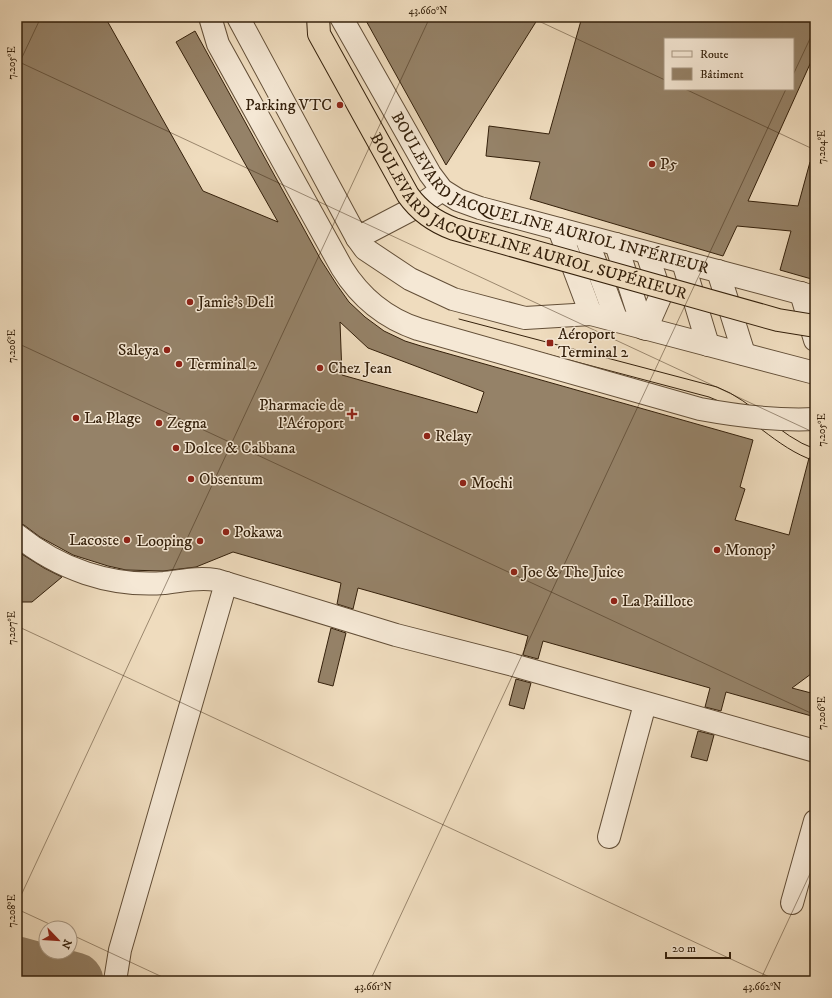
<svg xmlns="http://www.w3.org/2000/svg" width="832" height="998" viewBox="0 0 832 998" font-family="'IM FELL DW Pica',serif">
  <rect width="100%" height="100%" fill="#efdcbe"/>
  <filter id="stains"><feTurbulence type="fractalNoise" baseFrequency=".005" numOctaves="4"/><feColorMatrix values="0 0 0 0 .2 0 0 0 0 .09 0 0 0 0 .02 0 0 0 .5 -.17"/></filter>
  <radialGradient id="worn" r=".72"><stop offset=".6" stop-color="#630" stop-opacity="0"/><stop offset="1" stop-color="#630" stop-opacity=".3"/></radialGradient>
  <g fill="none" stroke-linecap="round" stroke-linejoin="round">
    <path stroke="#927e64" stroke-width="57" d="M 17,965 L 75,981"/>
  </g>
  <path fill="#958268" stroke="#34200b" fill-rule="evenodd" d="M 17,17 L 105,17 L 203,191 L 278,222 L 176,42 L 195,31 L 321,260 L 337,285 L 349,302 L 365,317 L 384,331 L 405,341 L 421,346 L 753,440 L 740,487 L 745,489 L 735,520 L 789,535 L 809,458 L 815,458 L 815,671 L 792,688 L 815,694 L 815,717 L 726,692 L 721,711 L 705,707 L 710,688 L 543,641 L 538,659 L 523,655 L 528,636 L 358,588 L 353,609 L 337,604 L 341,583 L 233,552 L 196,567 L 163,571 L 126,570 L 108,566 L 73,555 L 40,537 L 24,525 L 17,523 ZM 340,322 L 368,348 L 484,392 L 477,413 L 342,375 Z
    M 364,17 L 539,17 L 446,165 Z
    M 582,17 L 815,17 L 815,53 L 748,201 L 798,206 L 810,162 L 815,163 L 815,280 L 780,270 L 791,231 L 737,226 L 723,256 L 530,199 L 540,162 L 486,156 L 489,126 L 549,134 ZM 665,39 L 793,39 L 793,89 L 665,89 Z
    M 17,551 L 44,568 L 62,577 L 32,602 L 17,602 Z
    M 331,628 L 346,633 L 333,686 L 318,682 Z
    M 516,679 L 531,683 L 524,709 L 509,705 Z
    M 698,731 L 714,735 L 707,761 L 691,757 Z"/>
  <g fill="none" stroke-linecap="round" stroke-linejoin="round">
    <g stroke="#634f38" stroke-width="24">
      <g id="minor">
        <path d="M 238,17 L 357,238 L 365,249 L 410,279 L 453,299 L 525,318 L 591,314"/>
        <path id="s1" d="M 341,17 L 430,174 L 442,190 L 458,200 L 480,208 L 815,297"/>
        <path d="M 559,229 L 591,314 L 815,373"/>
        <path d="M 586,237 L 617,321"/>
        <path d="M 357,238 L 422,204 L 442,190"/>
        <path d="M 616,244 L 643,328"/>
        <path d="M 683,262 L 708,345"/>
        <path d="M 718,271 L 744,354"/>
        <path d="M 801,293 L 815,340"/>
        <path d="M 646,329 L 661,295 L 647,253"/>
        <path d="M 17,535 C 59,569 110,587 164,583 C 182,581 198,577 216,580 L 396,635 L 513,665 L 815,751"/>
        <path d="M 609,837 L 645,704"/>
        <path d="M 792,903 L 815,821"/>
        <path d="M 115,981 L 120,950 L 226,583"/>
      </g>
    </g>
    <use href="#minor" stroke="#f5e8d5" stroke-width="22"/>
    <path stroke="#34200b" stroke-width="1" d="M 459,319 L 717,387 C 754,401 778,436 815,449
      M 456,330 L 709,397 C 749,412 775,448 815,461"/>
    <g stroke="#634f38" stroke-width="24" stroke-linecap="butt">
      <path id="minor-bridge" d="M 210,17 L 218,44 L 342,268 C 360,297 385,318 418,329 L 700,409 C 738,416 776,421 815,419"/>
    </g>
    <g stroke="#34200b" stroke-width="24" stroke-linecap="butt">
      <g id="major-bridge">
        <path id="s2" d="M 318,17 L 319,34 L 408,195 C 420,212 435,222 454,229 L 778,320 L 815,326"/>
      </g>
    </g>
    <use href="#minor-bridge" stroke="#f5e8d5" stroke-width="22"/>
    <use href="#major-bridge" stroke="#efdcbe" stroke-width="22"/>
  </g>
  <path fill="none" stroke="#34200b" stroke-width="1" stroke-opacity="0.45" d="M 530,17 L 665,80M 17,61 L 815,433M 17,68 L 41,17M 793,75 L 815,28M 685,89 L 815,150M 17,343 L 815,715M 17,626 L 778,981M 17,904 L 430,17M 17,909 L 58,928M 70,934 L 171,981M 370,981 L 786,89M 760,981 L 815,863"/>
  <g fill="#8f2418" stroke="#f5e8d5" stroke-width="1.5">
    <circle cx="340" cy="105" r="4"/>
    <circle cx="652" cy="164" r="4"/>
    <circle cx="190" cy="302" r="4"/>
    <rect x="546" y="339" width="8" height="8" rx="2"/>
    <circle cx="167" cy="350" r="4"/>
    <circle cx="179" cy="364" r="4"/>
    <circle cx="320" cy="368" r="4"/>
    <path d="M350 408h4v4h4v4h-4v4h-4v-4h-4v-4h4z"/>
    <circle cx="76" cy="418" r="4"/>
    <circle cx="159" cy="423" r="4"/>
    <circle cx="427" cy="436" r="4"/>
    <circle cx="176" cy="448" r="4"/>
    <circle cx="191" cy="479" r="4"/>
    <circle cx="463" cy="483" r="4"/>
    <circle cx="226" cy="532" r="4"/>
    <circle cx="127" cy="540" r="4"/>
    <circle cx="200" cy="541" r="4"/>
    <circle cx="717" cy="550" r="4"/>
    <circle cx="514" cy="572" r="4"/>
    <circle cx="614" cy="601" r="4"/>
  </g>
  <g text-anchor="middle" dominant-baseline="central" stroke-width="3" stroke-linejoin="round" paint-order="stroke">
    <g font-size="16" fill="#34200b" stroke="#f5e8d5" text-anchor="start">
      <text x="332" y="105" text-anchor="end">Parking VTC</text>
      <text x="660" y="164">P5</text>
      <text x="198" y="302">Jamie's Deli</text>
      <text x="558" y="334">Aéroport<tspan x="558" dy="18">Terminal 2</tspan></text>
      <text x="159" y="350" text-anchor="end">Saleya</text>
      <text x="187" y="364">Terminal 2</text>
      <text x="328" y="368">Chez Jean</text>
      <text x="344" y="405" text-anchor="end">Pharmacie de<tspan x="344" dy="18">l'Aéroport</tspan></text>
      <text x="84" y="418">La Plage</text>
      <text x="167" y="423">Zegna</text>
      <text x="435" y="436">Relay</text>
      <text x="184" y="448">Dolce &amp; Cabbana</text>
      <text x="199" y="479">Obsentum</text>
      <text x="471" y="483">Mochi</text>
      <text x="234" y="532">Pokawa</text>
      <text x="119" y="540" text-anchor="end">Lacoste</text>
      <text x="192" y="541" text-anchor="end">Looping</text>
      <text x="725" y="550">Monop'</text>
      <text x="522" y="572">Joe &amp; The Juice</text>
      <text x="622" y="601">La Paillote</text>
    </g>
    <g font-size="16" fill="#34200b" stroke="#f5e8d5">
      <text stroke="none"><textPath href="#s1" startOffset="295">BOULEVARD JACQUELINE AURIOL INFÉRIEUR</textPath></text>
      <text stroke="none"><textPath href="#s2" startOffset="316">BOULEVARD JACQUELINE AURIOL SUPÉRIEUR</textPath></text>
    </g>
  </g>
  <rect width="832" height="998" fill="none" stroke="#efdcbe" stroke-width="44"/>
  <rect x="664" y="38" width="130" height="52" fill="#f5e8d5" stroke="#a89884"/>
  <rect x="672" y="51" width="20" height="6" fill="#f5e8d5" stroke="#a89884"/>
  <text x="700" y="58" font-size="12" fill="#34200b">Route</text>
  <rect x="672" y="68" width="20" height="12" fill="#958268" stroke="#a89884"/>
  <text x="700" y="78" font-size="12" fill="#34200b">Bâtiment</text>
  <g transform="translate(58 940) rotate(115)"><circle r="19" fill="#f5e8d5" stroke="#a89884"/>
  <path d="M0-3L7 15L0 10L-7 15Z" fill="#8f2418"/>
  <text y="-6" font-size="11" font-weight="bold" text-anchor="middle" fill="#34200b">N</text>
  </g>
  <path d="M666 952v6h64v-6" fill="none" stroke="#34200b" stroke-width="2"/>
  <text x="672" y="952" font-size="12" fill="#34200b" stroke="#f5e8d5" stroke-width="3" paint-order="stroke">20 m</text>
  <rect x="22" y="22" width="788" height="954" fill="none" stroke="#34200b" stroke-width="1.5"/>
  <g font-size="10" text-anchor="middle" fill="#34200b">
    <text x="428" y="14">43.660°N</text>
    <text transform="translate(11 63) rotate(-90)" y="4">7.205°E</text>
    <text transform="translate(821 147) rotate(-90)" y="4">7.204°E</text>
    <text transform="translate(11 346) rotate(-90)" y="4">7.206°E</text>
    <text transform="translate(821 430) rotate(-90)" y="4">7.205°E</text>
    <text transform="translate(11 628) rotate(-90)" y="4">7.207°E</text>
    <text transform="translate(821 713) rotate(-90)" y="4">7.206°E</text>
    <text transform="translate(11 911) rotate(-90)" y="4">7.208°E</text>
    <text x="373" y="990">43.661°N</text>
    <text x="762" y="990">43.662°N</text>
  </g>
  <rect width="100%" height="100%" filter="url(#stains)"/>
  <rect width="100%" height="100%" fill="url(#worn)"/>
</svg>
